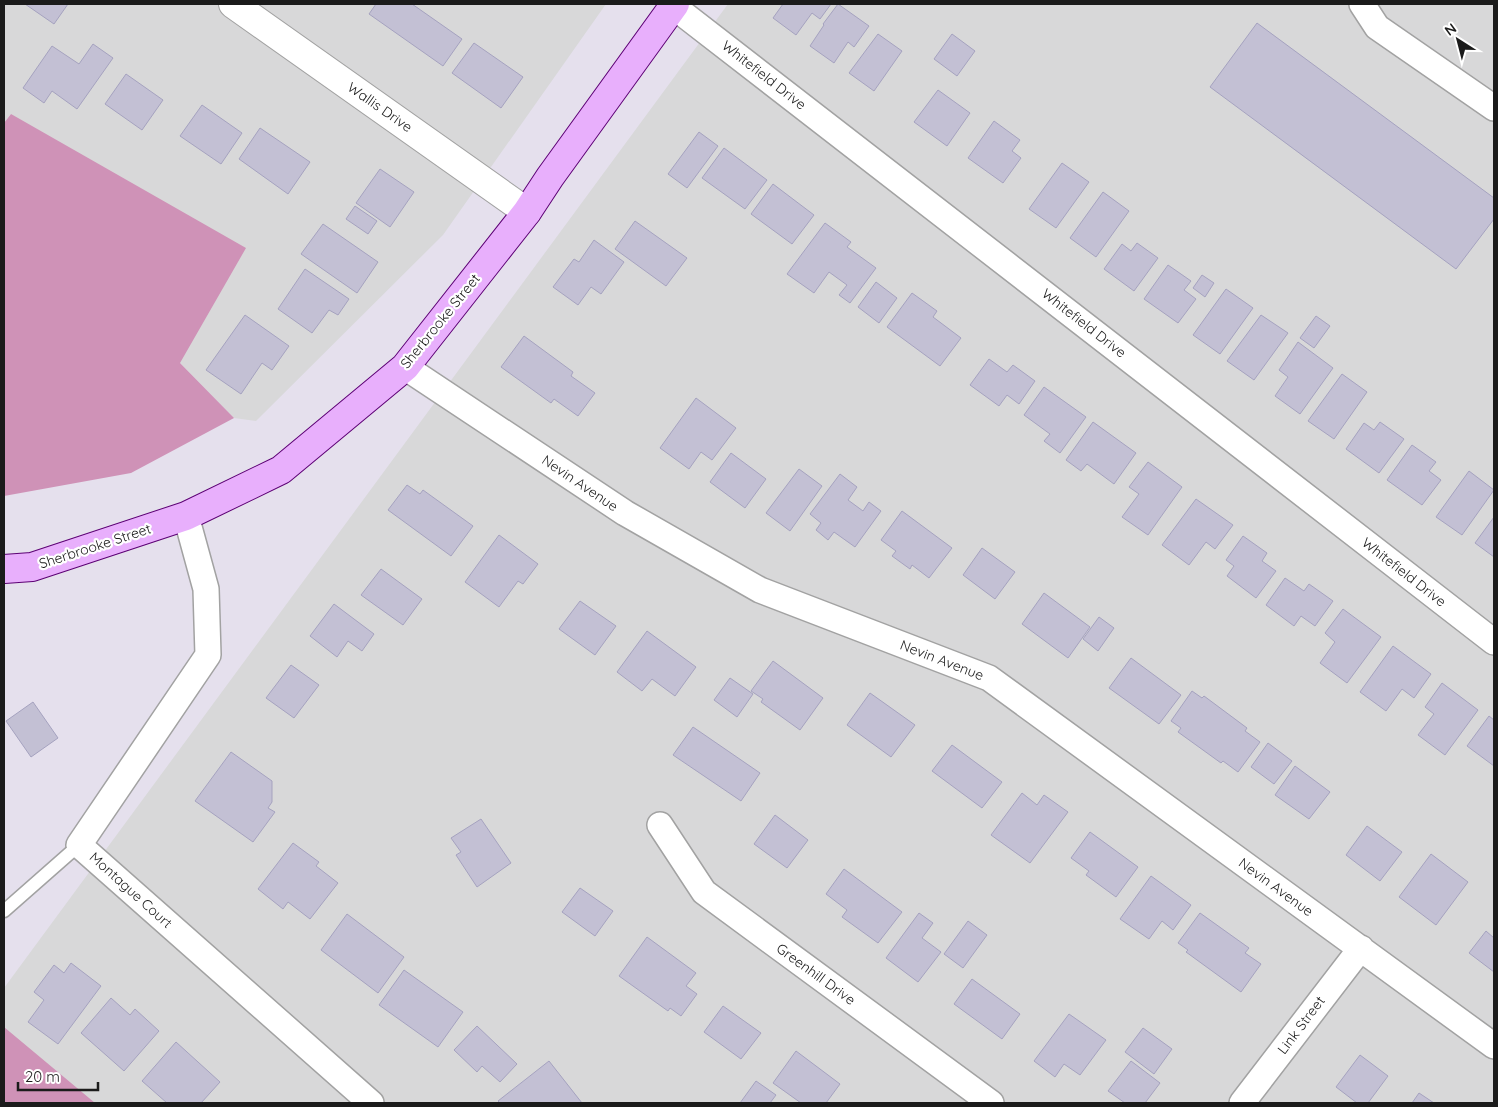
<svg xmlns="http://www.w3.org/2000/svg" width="1498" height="1107" viewBox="0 0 1498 1107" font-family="Quicksand,sans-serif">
  <rect width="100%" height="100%" fill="#e5e0ed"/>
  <path fill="#d8d8d9" d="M 4,4 L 606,4 L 443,235 L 256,421 L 234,418 L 180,363 L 11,114 L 4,123 Z
    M 728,4 L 1494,4 L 1494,1103 L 4,1103 L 4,988 Z"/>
  <path fill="#cf92b7" d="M 11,114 L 246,248 L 180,363 L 234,418 L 131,473 L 4,496 L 4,123 Z
    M 4,1027 L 95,1103 L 4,1103 Z"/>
  <path fill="#c3c0d4" stroke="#a5a2bf" d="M 25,4 L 68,4 L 54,24 Z
    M 376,4 L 412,4 L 462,39 L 443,66 L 369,14 Z
    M 783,4 L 831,4 L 820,19 L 812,13 L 796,35 L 773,18 Z
    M 838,4 L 869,26 L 854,47 L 848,42 L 834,63 L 810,46 L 824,25 L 823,24 Z
    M 1257,23 L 1494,198 L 1494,219 L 1456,269 L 1210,87 Z
    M 878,34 L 902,51 L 874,91 L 849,73 Z
    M 952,34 L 975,51 L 957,76 L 934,59 Z
    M 474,43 L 523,77 L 501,108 L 452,73 Z
    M 93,44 L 113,58 L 77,109 L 52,91 L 44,103 L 23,88 L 52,46 L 79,64 Z
    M 126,74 L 163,100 L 142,130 L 105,104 Z
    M 938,90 L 970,113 L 947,146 L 914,122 Z
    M 202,105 L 242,133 L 221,164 L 180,136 Z
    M 994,121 L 1020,140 L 1012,151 L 1021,158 L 1003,183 L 968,158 Z
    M 260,128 L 310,162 L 288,194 L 239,159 Z
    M 699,132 L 718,146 L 687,188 L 668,174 Z
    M 724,148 L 767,180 L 745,209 L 702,178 Z
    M 1062,163 L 1089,182 L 1056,228 L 1029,209 Z
    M 380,169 L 414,192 L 390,227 L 356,203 Z
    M 773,184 L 814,215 L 792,244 L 751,214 Z
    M 1103,192 L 1129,211 L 1096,257 L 1070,238 Z
    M 355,206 L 377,221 L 368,234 L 346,219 Z
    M 635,221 L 687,258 L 666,286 L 615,249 Z
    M 825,223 L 851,242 L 847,247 L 876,268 L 850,303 L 839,295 L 847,285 L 829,272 L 814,293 L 787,274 Z
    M 323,224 L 378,262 L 357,293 L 301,254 Z
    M 594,240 L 624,262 L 601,294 L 591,287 L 578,305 L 553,287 L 574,259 L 579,262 Z
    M 1137,243 L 1158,258 L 1134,291 L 1104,269 L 1122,244 L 1131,251 Z
    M 1168,265 L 1191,281 L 1184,290 L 1196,299 L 1178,323 L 1144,299 Z
    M 305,269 L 349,299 L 338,315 L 329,310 L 312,333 L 278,309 Z
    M 1202,275 L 1214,283 L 1205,297 L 1193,288 Z
    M 876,282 L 897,298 L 879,323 L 858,307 Z
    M 1226,289 L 1253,308 L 1220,354 L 1193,335 Z
    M 912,293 L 937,311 L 933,317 L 961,338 L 940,366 L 887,327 Z
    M 245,315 L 289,346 L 272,370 L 262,363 L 241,394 L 206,370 Z
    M 1261,315 L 1288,333 L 1254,380 L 1227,361 Z
    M 1316,316 L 1330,326 L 1314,348 L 1300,338 Z
    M 524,336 L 573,372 L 571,376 L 595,393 L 578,416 L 554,399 L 551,403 L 501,367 Z
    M 1298,342 L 1333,368 L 1300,414 L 1275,396 L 1288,377 L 1279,370 Z
    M 989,359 L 1007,372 L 1013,365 L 1035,381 L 1019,404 L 1007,395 L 999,406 L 970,385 Z
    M 1342,374 L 1367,392 L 1334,439 L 1308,421 Z
    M 1044,387 L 1086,417 L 1060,453 L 1044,441 L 1050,434 L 1024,415 Z
    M 696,398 L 736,428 L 712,460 L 701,452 L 689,469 L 660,448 Z
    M 1093,422 L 1136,453 L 1114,484 L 1087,464 L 1081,471 L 1066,460 Z
    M 1380,422 L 1404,439 L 1379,473 L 1346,449 L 1364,423 L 1374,430 Z
    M 1412,445 L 1436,462 L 1429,471 L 1441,480 L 1422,505 L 1387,480 Z
    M 731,453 L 766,479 L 745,508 L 710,482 Z
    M 1148,462 L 1182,487 L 1148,535 L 1122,517 L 1139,494 L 1129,487 Z
    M 799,469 L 822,486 L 790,531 L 766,513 Z
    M 1469,471 L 1494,490 L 1462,535 L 1436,517 Z
    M 840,474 L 857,487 L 848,500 L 863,511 L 869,502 L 881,511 L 855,547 L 834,532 L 828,540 L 816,530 L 821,523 L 810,514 Z
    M 407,485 L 420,494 L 423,490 L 473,526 L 451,556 L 388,510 Z
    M 1196,499 L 1233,525 L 1215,549 L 1206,542 L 1189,565 L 1162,545 Z
    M 902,511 L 952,548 L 929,578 L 912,565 L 910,569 L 892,556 L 896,551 L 881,540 Z
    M 1494,517 L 1494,557 L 1475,543 Z
    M 499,535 L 538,564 L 523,584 L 518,581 L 499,607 L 465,582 Z
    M 1243,536 L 1267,553 L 1262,561 L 1276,571 L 1256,598 L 1227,576 L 1234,566 L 1226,560 Z
    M 982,548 L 1015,572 L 995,599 L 963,575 Z
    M 381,569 L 422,599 L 403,625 L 361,595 Z
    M 1285,578 L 1304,591 L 1309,584 L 1333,601 L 1315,626 L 1301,616 L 1294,626 L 1266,605 Z
    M 1044,593 L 1090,627 L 1068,658 L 1022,624 Z
    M 580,601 L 616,626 L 595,655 L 559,629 Z
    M 334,604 L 374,634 L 362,651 L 348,641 L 337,657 L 310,636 Z
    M 1343,609 L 1381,637 L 1347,683 L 1320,663 L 1335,642 L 1325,633 Z
    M 1099,617 L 1114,628 L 1098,651 L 1083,639 Z
    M 647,631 L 696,667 L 675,696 L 652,679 L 642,691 L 617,672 Z
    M 1393,646 L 1431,674 L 1414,698 L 1402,689 L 1386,711 L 1360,692 Z
    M 1131,658 L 1181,695 L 1159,724 L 1109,688 Z
    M 773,661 L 823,698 L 800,730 L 761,702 L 763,699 L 751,691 Z
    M 291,665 L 319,685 L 294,718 L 266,698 Z
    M 730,678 L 753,694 L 737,717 L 714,700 Z
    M 1442,683 L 1478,710 L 1445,755 L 1418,735 L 1434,714 L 1425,707 Z
    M 1192,691 L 1202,698 L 1204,696 L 1247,728 L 1245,731 L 1260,742 L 1238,772 L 1223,761 L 1221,763 L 1178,732 L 1181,728 L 1171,721 Z
    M 870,693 L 915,725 L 891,757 L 847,725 Z
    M 33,702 L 58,738 L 31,757 L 6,721 Z
    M 1489,716 L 1494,720 L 1494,766 L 1467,746 Z
    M 693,727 L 760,773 L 741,801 L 673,755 Z
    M 1268,743 L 1292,761 L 1274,784 L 1251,767 Z
    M 952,745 L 1002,782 L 982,808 L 932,771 Z
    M 231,752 L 272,781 L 272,802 L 268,808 L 275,812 L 253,842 L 195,801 Z
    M 1295,766 L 1330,792 L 1309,819 L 1275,795 Z
    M 1022,793 L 1037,805 L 1044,795 L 1068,812 L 1030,863 L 991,835 Z
    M 775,815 L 808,840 L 787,868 L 754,844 Z
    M 481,819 L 511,863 L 477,887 L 456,855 L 461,852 L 451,838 Z
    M 1367,826 L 1402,852 L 1380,881 L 1346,855 Z
    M 1090,832 L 1138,867 L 1116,897 L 1086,875 L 1089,871 L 1071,858 Z
    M 293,843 L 319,862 L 316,866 L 338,883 L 310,919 L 288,902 L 283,909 L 258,889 Z
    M 1431,854 L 1468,882 L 1436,925 L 1399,897 Z
    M 844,869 L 902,912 L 878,943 L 842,917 L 847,910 L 826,894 Z
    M 1151,876 L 1191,905 L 1173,930 L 1162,921 L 1149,939 L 1120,919 Z
    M 580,888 L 613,911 L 595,936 L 562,912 Z
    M 919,913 L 933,923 L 922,938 L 941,952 L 918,982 L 886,958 Z
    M 1200,913 L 1249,948 L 1245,953 L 1261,964 L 1241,992 L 1186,952 L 1188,950 L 1178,943 Z
    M 347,914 L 404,957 L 378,993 L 321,950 Z
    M 968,921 L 987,935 L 963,968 L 944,954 Z
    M 1486,931 L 1494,938 L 1494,972 L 1469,953 Z
    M 647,937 L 696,973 L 686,986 L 697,994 L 681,1016 L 670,1008 L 668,1011 L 619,976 Z
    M 71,963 L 101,986 L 58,1044 L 28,1022 L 44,1000 L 34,992 L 54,965 L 64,973 Z
    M 404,970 L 463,1012 L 438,1047 L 379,1005 Z
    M 972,979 L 1020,1014 L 1002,1039 L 954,1004 Z
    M 111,998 L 130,1015 L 135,1009 L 159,1031 L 124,1071 L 81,1033 Z
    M 723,1006 L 761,1033 L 741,1059 L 704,1032 Z
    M 1069,1014 L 1106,1040 L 1080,1075 L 1064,1064 L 1055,1077 L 1034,1061 Z
    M 477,1026 L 517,1064 L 500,1082 L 482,1066 L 477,1072 L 454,1050 Z
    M 1143,1028 L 1172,1049 L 1154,1074 L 1125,1052 Z
    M 176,1042 L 220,1082 L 201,1103 L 167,1103 L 142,1081 Z
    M 796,1051 L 840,1084 L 826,1103 L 801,1103 L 773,1083 Z
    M 1360,1055 L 1388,1076 L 1368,1103 L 1357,1103 L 1336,1087 Z
    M 549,1061 L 582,1103 L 500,1103 L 498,1101 Z
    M 1131,1061 L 1160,1083 L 1145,1103 L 1125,1103 L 1108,1091 Z
    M 756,1081 L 776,1095 L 770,1103 L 740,1103 Z
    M 1419,1093 L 1434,1103 L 1412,1103 Z"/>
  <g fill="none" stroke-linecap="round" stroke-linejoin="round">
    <g stroke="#a2a2a2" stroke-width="15">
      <path id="service" d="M 4,911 L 79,845"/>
    </g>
    <g stroke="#a2a2a2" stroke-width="28">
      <path id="minor" d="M 1362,4 L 1377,27 L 1494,108
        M 673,6 L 1494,642
        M 405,367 L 625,513 L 760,590 L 989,678 L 1494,1046
        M 186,516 L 206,589 L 208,655 L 79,845 L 371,1103
        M 660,825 L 704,892 L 991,1103
        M 1242,1103 L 1361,948"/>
    </g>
    <g stroke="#a2a2a2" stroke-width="30">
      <path id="tertiary" d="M 233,4 L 527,212"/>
    </g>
    <g stroke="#5c0074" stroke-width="30">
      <path id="secondary" d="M 4,569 L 32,567 L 186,516 L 281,470 L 405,367 L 527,212 L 550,177 L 675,4"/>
    </g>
    <use href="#service" stroke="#fff" stroke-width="12"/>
    <use href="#minor" stroke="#fff" stroke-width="25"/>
    <use href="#tertiary" stroke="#fff" stroke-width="28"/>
    <use href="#secondary" stroke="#e8affc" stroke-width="28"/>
  </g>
  <g text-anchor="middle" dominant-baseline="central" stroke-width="4.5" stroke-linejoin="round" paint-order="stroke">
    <g font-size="14" fill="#1b1b1b" stroke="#fff">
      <text transform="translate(764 75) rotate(38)">Whitefield Drive</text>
      <text transform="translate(380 107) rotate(35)">Wallis Drive</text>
      <text transform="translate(440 321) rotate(-51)">Sherbrooke Street</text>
      <text transform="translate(1084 323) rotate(38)">Whitefield Drive</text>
      <text transform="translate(580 483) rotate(34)">Nevin Avenue</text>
      <text transform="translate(95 546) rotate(-18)">Sherbrooke Street</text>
      <text transform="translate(1404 572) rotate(38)">Whitefield Drive</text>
      <text transform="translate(942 660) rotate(21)">Nevin Avenue</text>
      <text transform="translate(1276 887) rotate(36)">Nevin Avenue</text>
      <text transform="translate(131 890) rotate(42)">Montague Court</text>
      <text transform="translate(816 974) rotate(36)">Greenhill Drive</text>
      <text transform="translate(1301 1025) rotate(-53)">Link Street</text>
    </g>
  </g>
  <rect width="1498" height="1107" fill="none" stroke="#1b1b1b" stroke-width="10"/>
  <g transform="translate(1458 40) rotate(324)" stroke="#ffffff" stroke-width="4" paint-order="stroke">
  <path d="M0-4L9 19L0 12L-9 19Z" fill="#1b1b1b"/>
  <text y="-8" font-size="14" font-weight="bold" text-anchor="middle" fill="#1b1b1b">N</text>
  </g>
  <path d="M18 1082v8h80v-8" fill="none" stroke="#1b1b1b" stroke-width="2.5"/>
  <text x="25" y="1082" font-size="15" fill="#1b1b1b" stroke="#ffffff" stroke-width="4" paint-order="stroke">20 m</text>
</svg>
